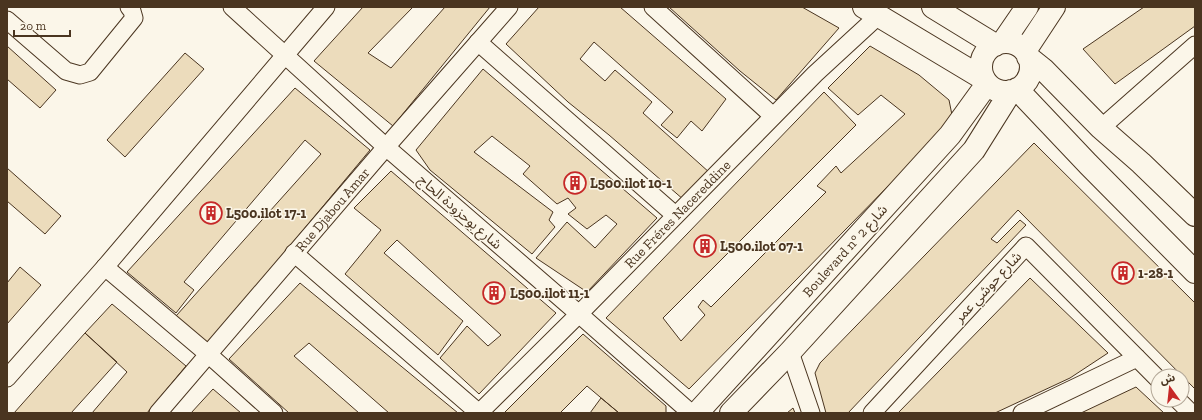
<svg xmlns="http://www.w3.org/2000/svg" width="1202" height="420" viewBox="0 0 1202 420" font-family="'Zilla Slab','Noto Sans Arabic',serif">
  <rect width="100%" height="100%" fill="#fbf6e9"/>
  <path fill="#ecdcbc" stroke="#4a3520" d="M 363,7 L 413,7 L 368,53 L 391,68 L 445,7 L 490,7 L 393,126 L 314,61 Z
    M 539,7 L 620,7 L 726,99 L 702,131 L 691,121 L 677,138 L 661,125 L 673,112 L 594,42 L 580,59 L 605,81 L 615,70 L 652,102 L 643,113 L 710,173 L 684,200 L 609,135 L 568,102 L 506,44 Z
    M 669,7 L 802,7 L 839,28 L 776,100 L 740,71 Z
    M 1144,7 L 1195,7 L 1195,26 L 1115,84 L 1083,49 Z
    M 7,46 L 56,90 L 40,108 L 7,79 Z
    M 870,46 L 919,75 L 949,100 L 953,120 L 689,389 L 606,318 L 824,92 L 856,125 L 663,318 L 681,341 L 705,315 L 698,307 L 703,300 L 711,307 L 826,192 L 817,186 L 836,166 L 841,173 L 905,114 L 881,95 L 858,115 L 828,88 Z
    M 185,53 L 204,69 L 125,157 L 107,140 Z
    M 483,69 L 657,218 L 587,292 L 536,258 L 567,222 L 595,248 L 617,224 L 606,215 L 587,229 L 568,214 L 576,208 L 568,198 L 557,204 L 523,174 L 530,166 L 492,136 L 474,152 L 553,212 L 549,220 L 555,227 L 532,254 L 430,170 L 416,150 Z
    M 295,88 L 370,150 L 208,344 L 176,316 L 321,154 L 305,140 L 184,282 L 194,290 L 176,313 L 127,272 Z
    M 1034,143 L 1195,303 L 1195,389 L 1018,210 L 991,239 L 997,243 L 1020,220 L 1026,225 L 848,413 L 826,413 L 815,373 L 820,363 Z
    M 7,168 L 61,216 L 45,234 L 7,201 Z
    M 391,171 L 556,313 L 479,394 L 440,358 L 467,326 L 488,346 L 501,335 L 397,240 L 384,253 L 463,321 L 438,355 L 345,274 L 381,230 L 354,208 Z
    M 20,267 L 41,285 L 7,324 L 7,283 Z
    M 1030,278 L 1108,353 L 1070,378 L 995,413 L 898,413 Z
    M 300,283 L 458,413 L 389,413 L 309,343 L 294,356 L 359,413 L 289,413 L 229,359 Z
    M 112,304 L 186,366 L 147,413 L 92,413 L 127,372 L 85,333 Z
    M 85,333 L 117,362 L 71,413 L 14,413 Z
    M 583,334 L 666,406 L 666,413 L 619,413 L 587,386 L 560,413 L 504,413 Z
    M 1136,387 L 1164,413 L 1081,413 Z
    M 213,389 L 241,413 L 191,413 Z
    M 601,398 L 619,413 L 590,413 Z
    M 793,408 L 795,413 L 787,413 Z"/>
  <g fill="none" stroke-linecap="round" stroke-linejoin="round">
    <g stroke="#4a3520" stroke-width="19">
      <g id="street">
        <path d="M 232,7 L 386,147 L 579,314 L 691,413"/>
        <path d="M 653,7 L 773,116"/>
        <path d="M 7,20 L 66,71 L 80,75 L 90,72 L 134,18 L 132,11 L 129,7"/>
        <path d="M 478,42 L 675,215"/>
        <path d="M 1101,128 L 1195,45"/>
        <path d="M 294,253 L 479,413"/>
        <path d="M 105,267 L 208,354 L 274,413"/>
        <path d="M 790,352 L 811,413"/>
        <path d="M 7,378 L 105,267 L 326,7"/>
        <path d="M 1178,400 L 1191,413"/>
        <path id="s1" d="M 158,413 L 386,147 L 509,7"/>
        <path id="s2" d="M 479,413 L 579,314 L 815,74 L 878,16"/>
        <path d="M 872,413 L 1026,246 L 1158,379"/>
        <path d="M 1022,413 L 1137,358"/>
      </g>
    </g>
    <g stroke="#4a3520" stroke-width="24">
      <path id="secondary" d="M 864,7 L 984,79
        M 933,7 L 995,45
        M 1003,42 L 1027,7
        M981 67a25 25 0 1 1 50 0a25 25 0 1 1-50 0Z
        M 1025,51 L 1054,7
        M 1028,57 L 1043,69 L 1101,128 L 1141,163 L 1195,215
        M 1017,89 L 1088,164 L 1195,272
        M 697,413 L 950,135 L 987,84
        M 731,413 L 790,352 L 974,150 L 1011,91"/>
    </g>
    <use href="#street" stroke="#fbf6e9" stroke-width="17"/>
    <use href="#secondary" stroke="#fbf6e9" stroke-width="22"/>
  </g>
  <defs>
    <g id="building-ring" transform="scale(1.15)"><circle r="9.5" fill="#fbf6e9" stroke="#c62828" stroke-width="1.5"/><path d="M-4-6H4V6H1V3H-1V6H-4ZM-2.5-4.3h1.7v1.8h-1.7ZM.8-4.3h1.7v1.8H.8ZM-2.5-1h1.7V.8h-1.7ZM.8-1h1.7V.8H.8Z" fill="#c62828"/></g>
  </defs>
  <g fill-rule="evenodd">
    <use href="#building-ring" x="575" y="183"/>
    <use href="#building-ring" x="211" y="213"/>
    <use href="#building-ring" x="705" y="246"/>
    <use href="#building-ring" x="1123" y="273"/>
    <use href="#building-ring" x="494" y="293"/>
  </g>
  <g text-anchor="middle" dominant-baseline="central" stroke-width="3" stroke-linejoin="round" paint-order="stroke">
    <g font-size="14" font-weight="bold" fill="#4a3520" stroke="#fbf6e9" text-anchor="start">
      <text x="590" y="183">L500.ilot 10-1</text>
      <text x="226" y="213">L500.ilot 17-1</text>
      <text x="720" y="246">L500.ilot 07-1</text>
      <text x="1138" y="273">1-28-1</text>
      <text x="510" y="293">L500.ilot 11-1</text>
    </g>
    <g font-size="14" fill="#4a3520" stroke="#fbf6e9">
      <text stroke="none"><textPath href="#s1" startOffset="268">Rue Djabou Amar</textPath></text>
      <text transform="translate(460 212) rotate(41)">شارع بوحزودة الحاج</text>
      <text stroke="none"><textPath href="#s2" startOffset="281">Rue Fréres Nacereddine</textPath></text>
      <text transform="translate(845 251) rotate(-48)">Boulevard n° شارع 2</text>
      <text transform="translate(988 287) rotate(-47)">شارع حوشي عمر</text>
    </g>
  </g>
  <rect width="1202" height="420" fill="none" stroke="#4a3520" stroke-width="16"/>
  <g transform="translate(1170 388) rotate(345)"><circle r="19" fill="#fbf6e9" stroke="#b4a999"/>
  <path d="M0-3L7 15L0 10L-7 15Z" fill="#c62828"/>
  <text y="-6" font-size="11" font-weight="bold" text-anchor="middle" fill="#4a3520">ش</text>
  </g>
  <path d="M14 30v6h56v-6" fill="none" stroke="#4a3520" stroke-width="2"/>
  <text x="20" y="30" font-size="12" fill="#4a3520" stroke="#fbf6e9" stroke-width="3" paint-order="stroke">20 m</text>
</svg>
